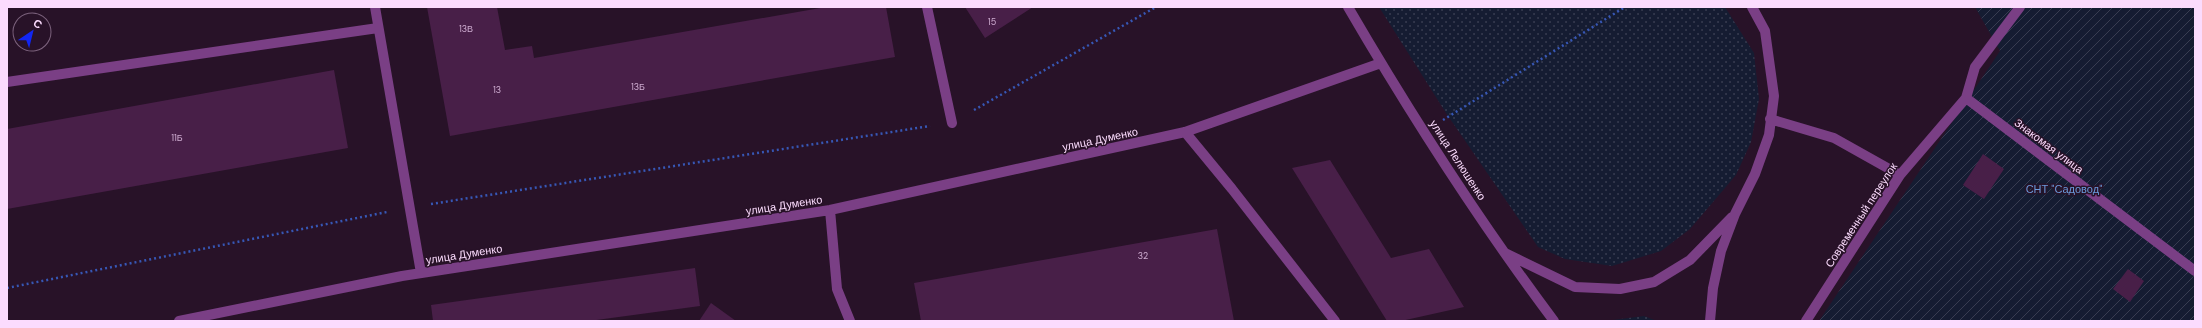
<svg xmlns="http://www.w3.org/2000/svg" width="2202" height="328" viewBox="0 0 2202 328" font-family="'DM Sans',sans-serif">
  <defs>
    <pattern id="grass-dots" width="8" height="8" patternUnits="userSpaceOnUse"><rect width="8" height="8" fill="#151c32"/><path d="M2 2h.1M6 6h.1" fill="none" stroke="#383c51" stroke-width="1.8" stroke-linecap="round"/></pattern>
    <pattern id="garden-furrows" width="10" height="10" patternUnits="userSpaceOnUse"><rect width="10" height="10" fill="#151c32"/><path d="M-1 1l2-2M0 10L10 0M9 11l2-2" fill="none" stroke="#383c51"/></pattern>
  </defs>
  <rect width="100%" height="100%" fill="#281228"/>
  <path fill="url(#grass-dots)" d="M 1379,7 L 1725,7 L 1754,53 L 1759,99 L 1751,142 L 1736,175 L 1690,229 L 1661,251 L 1612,266 L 1565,259 L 1538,247 L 1446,113 Z
    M 1644,316 L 1657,321 L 1611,321 L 1613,320 Z"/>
  <path fill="url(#garden-furrows)" d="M 1975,7 L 2195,7 L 2195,321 L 1819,321 L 2000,51 Z"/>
  <path fill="#481f48" d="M 427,7 L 497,7 L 505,50 L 532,46 L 534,58 L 826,7 L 886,7 L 895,57 L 450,136 Z
    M 965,7 L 1033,7 L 985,38 Z
    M 334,70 L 348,148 L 7,209 L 7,129 Z
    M 1983,154 L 2004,169 L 1984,199 L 1963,185 Z
    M 1330,160 L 1391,258 L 1429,249 L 1464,307 L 1401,321 L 1387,321 L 1292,168 Z
    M 1217,229 L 1234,321 L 921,321 L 914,283 Z
    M 695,268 L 700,306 L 589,321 L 433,321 L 431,305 Z
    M 2128,269 L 2144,281 L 2130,302 L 2113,289 Z
    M 711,303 L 736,321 L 699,321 Z"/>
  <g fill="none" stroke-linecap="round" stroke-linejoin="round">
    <path stroke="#3757b5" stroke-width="2.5" stroke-dasharray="2 3" stroke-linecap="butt" d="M 974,110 L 1156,7
      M 1443,120 L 1625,7
      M 431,204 L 930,126
      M 7,288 L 387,212"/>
    <path stroke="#7a3f85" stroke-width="10" d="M 375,7 L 421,273
      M 927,7 L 952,123
      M 1348,7 C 1411,115 1479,221 1554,321
      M 7,82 L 378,28
      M 1966,98 L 2195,271
      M 1770,119 L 1834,138 L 1900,175
      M 1185,132 L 1232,189 L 1335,321
      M 830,210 L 837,289 L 850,321
      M 1505,253 L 1575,287 L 1620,289 L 1654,282 L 1690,260 L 1732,217
      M 179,321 L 402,276 L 830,210 L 1185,132 L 1381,63
      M 1710,321 L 1713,288 L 1721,251 L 1735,214 L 1755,174 L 1769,135 L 1774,96 L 1765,31 L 1752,7
      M 1806,321 L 1900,175 L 1966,98 L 1975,67 L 2020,7"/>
  </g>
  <g text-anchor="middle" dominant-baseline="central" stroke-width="3" stroke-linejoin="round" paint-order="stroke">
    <g font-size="9" fill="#ceacd0">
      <text x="992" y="22">15</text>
      <text x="466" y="29">13В</text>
      <text x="638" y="87">13Б</text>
      <text x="497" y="90">13</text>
      <text x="177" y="138">11Б</text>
      <text x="1143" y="256">32</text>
    </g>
    <g font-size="11" fill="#fbdbfd" stroke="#281228">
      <text transform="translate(1100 139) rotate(-12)">улица Думенко</text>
      <text transform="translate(2049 146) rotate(37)">Знакомая улица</text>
      <text transform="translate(1458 160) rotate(57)">улица Лелюшенко</text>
      <text transform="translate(784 205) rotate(-9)">улица Думенко</text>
      <text transform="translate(1861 215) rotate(-57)">Современный переулок</text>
      <text transform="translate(464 254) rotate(-9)">улица Думенко</text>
    </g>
    <g font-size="11" fill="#6a9bdb" stroke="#281228">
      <text x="2064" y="189">СНТ "Садовод"</text>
    </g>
  </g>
  <rect width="2202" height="328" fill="none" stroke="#fbdbfd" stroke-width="16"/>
  <g transform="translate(32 32) rotate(35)"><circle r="19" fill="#281228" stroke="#7c627d"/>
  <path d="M0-3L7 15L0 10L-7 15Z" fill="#1226f2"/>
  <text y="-6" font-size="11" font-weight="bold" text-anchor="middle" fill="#fbdbfd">С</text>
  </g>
</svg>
